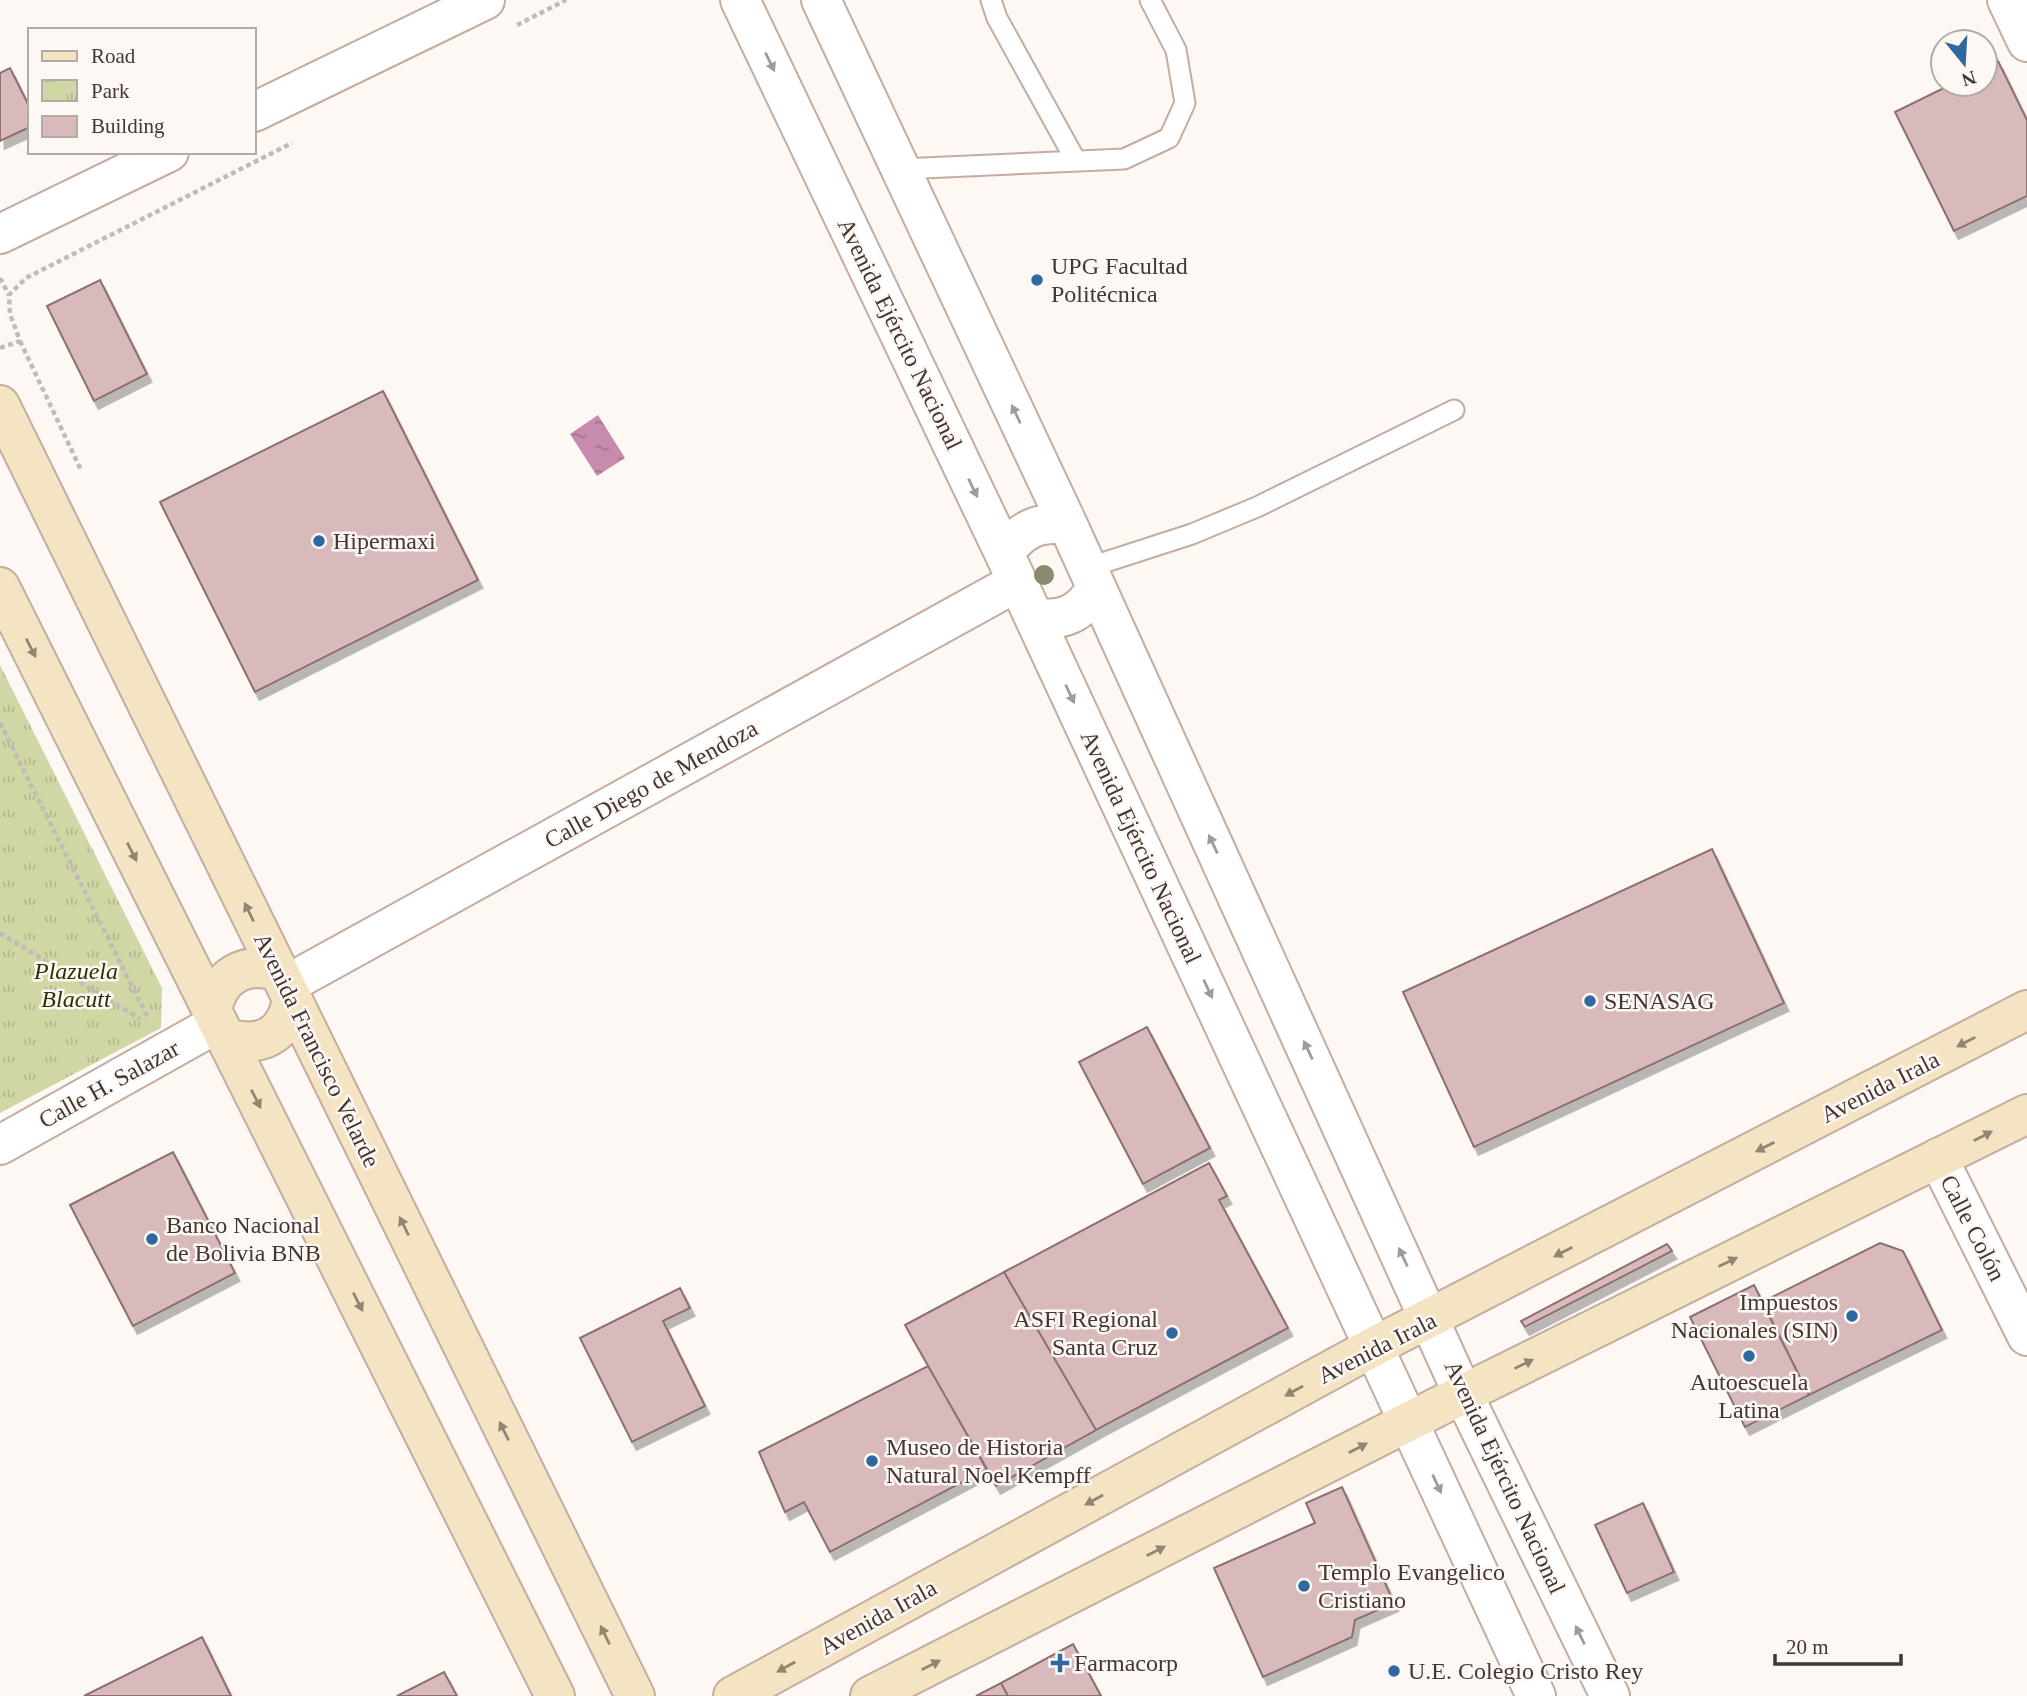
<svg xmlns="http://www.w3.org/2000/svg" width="2027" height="1696" viewBox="0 0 2027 1696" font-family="Georgia,serif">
  <defs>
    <pattern id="park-tufts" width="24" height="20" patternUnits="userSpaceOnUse" patternTransform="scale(1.75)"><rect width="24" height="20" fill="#d1d6a5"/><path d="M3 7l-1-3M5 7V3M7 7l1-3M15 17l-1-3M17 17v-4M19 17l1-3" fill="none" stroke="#b5b88e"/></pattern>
    <pattern id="water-ripples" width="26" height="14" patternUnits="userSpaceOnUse" patternTransform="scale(1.75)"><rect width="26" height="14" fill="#c78bad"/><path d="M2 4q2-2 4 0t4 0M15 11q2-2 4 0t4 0" fill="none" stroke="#a3728d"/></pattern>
    <filter id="shadow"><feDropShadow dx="4.5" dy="8" stdDeviation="0" flood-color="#0004"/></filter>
  </defs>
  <rect width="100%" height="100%" fill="#fef8f5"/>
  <path fill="url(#park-tufts)" d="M 0,665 L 162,988 L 161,1028 L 0,1113 Z"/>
  <path fill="url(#water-ripples)" d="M 598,415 L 625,458 L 597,476 L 570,434 Z"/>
  <path fill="#d8baba" stroke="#8c7071" stroke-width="2" filter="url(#shadow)" d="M 1998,61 L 2027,120 L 2027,196 L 1954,231 L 1895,112 L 1952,84 L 1985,84 L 1985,68 Z
    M 10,68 L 30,108 L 30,127 L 0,141 L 0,73 Z
    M 100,280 L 147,374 L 94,401 L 47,306 Z
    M 383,391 L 478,580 L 255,692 L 160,502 Z
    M 1712,849 L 1784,1003 L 1474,1147 L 1403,992 Z
    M 1147,1027 L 1210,1148 L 1143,1184 L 1079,1062 Z
    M 173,1152 L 235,1273 L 133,1326 L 70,1205 Z
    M 1209,1163 L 1227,1196 L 1219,1200 L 1288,1328 L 1096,1430 L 1004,1272 Z
    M 1880,1243 L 1903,1251 L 1942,1330 L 1809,1395 L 1762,1302 Z
    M 1667,1244 L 1672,1251 L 1525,1327 L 1521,1321 Z
    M 1004,1272 L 1096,1430 L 996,1486 L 905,1325 Z
    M 1754,1285 L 1809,1395 L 1745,1427 L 1690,1317 Z
    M 680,1288 L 690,1308 L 663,1321 L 705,1406 L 632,1442 L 580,1338 Z
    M 928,1366 L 987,1469 L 830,1552 L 804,1502 L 785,1512 L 759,1452 Z
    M 1342,1487 L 1394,1603 L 1355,1620 L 1352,1637 L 1263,1677 L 1214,1568 L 1315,1523 L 1306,1503 Z
    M 1643,1503 L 1674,1572 L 1627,1593 L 1595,1525 Z
    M 202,1637 L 231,1696 L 84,1696 Z
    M 1073,1644 L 1101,1696 L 1008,1696 L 1001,1683 Z
    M 444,1672 L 457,1696 L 397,1696 Z
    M 1001,1683 L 1008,1696 L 976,1696 Z"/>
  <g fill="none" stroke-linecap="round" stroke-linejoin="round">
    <g stroke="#c5ac9f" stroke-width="23">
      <path id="service" d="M 991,0 L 997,18 L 1076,161
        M 901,169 L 1124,159 L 1169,138 L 1185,103 L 1176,50 L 1150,0
        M 1087,568 L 1192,534 L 1257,507 L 1454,410"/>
    </g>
    <g stroke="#c5ac9f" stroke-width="42">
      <path id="minor" d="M 2007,0 L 2027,42
        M 254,112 L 485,0
        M 0,234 L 169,152
        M 286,985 L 1017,582
        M 0,1145 L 218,1023
        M 1938,1158 L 2027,1336
        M 1463,1394 L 1610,1696"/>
    </g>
    <g stroke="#c5ac9f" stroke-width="42">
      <path id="tertiary" d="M 740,0 L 1004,553 L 1536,1696
        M 821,0 L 1068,525 L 1463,1394
        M 1004,553 C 1022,529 1038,521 1068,525
        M 1034,617 C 1063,622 1081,614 1096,588"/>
    </g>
    <g stroke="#c5ac9f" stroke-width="42">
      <path id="secondary" d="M 0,405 L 635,1696
        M 0,587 L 555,1696
        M 212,1011 C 218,976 245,960 279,972
        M 225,1037 C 260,1049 286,1036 292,999
        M 733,1696 L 1375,1346 L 2027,1010
        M 870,1696 L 1463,1394 L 2027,1114"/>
    </g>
    <path stroke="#c2bbb7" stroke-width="4.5" stroke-dasharray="5 3.5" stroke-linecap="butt" d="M 517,25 L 566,0
      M 0,278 L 9,295
      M 20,341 L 81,470
      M 0,348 L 20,341 L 10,314 L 9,295 L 26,278 L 292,143
      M 0,723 L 147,1016
      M 0,933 L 140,1019"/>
    <use href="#service" stroke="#fff" stroke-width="19"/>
    <use href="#minor" stroke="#fff" stroke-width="38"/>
    <use href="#tertiary" stroke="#fff" stroke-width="38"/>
    <use href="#secondary" stroke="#f4e4c3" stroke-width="38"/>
  </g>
  <circle fill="#8c8a6e" cx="1044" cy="575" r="10"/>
  <defs><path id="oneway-solid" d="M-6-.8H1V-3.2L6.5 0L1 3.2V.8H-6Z" transform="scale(1.75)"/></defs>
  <g fill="#a09b98">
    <use href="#oneway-solid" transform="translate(770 62) rotate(64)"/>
    <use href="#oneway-solid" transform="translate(1016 414) rotate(-115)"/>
    <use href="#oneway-solid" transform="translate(973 488) rotate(64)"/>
    <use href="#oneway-solid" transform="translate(1070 694) rotate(65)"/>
    <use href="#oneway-solid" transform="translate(1213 844) rotate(-115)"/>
    <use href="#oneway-solid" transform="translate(1208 989) rotate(65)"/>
    <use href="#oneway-solid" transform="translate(1308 1050) rotate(-115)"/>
    <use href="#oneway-solid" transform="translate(1403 1257) rotate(-115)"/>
    <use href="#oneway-solid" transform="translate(1437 1484) rotate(65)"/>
    <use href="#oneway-solid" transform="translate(1580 1635) rotate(-116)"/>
  </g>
  <g fill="#928573">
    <use href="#oneway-solid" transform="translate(31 648) rotate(63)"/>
    <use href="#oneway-solid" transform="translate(132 852) rotate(63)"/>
    <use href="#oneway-solid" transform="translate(249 912) rotate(-116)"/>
    <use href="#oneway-solid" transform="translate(1966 1042) rotate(153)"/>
    <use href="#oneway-solid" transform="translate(256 1099) rotate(63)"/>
    <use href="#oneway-solid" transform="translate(1983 1136) rotate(-27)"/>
    <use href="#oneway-solid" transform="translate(1765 1147) rotate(153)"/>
    <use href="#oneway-solid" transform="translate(404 1226) rotate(-116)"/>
    <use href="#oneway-solid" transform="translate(1563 1252) rotate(153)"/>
    <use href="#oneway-solid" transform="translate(1728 1262) rotate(-26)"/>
    <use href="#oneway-solid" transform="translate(358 1302) rotate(63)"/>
    <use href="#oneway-solid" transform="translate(1524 1364) rotate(-26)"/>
    <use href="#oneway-solid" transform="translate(1294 1391) rotate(151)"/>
    <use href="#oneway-solid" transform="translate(504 1431) rotate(-116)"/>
    <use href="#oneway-solid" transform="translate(1358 1448) rotate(-27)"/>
    <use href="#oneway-solid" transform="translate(1094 1500) rotate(151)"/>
    <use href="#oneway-solid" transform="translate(1156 1551) rotate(-27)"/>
    <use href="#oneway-solid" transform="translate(605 1635) rotate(-116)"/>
    <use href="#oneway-solid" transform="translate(931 1665) rotate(-27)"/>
    <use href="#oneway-solid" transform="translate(786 1667) rotate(151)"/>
  </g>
  <g fill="#2d69a0" stroke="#fef8f5" stroke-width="2.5">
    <circle cx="1037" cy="280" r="7"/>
    <circle cx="319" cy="541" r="7"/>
    <circle cx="1590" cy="1001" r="7"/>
    <circle cx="152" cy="1239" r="7"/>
    <circle cx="1852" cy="1316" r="7"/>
    <circle cx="1172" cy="1333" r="7"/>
    <circle cx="1749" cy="1356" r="7"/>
    <circle cx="872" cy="1461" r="7"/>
    <circle cx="1304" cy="1586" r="7"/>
    <path d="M1056.5 1652.5h7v7h7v7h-7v7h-7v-7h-7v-7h7z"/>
    <circle cx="1394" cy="1671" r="7"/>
  </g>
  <g text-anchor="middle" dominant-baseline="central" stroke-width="5" stroke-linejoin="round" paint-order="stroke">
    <g font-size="24" fill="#423732" stroke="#fef8f5" text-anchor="start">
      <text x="1051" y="266">UPG Facultad<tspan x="1051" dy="28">Politécnica</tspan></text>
      <text x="333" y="541">Hipermaxi</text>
      <text x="1604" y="1001">SENASAG</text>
      <text x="166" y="1225">Banco Nacional<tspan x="166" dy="28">de Bolivia BNB</tspan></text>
      <text x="1838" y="1302" text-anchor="end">Impuestos<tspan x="1838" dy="28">Nacionales (SIN)</tspan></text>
      <text x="1158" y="1319" text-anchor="end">ASFI Regional<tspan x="1158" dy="28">Santa Cruz</tspan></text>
      <text x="1749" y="1382" text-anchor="middle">Autoescuela<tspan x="1749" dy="28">Latina</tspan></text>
      <text x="886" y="1447">Museo de Historia<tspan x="886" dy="28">Natural Noel Kempff</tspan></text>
      <text x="1318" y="1572">Templo Evangelico<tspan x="1318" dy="28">Cristiano</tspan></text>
      <text x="1074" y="1663">Farmacorp</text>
      <text x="1408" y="1671">U.E. Colegio Cristo Rey</text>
    </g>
    <g font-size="24" fill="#423732" stroke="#fef8f5">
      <text transform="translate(900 334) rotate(64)">Avenida Ejército Nacional</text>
      <text transform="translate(651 784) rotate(-29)">Calle Diego de Mendoza</text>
      <text transform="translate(1141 847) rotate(65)">Avenida Ejército Nacional</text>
      <text transform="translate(317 1050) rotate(64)">Avenida Francisco Velarde</text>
      <text transform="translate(109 1084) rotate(-29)">Calle H. Salazar</text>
      <text transform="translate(1880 1087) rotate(-27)">Avenida Irala</text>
      <text transform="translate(1973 1228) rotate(63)">Calle Colón</text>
      <text transform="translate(1377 1348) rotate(-27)">Avenida Irala</text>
      <text transform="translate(1505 1477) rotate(65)">Avenida Ejército Nacional</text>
      <text transform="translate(878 1617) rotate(-29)">Avenida Irala</text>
    </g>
    <g font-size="24" font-style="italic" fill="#2e3000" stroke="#fef8f5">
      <text x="76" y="971">Plazuela<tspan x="76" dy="28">Blacutt</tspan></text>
    </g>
  </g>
  <rect x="28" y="28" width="228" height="126" fill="#fef8f5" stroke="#b3aba7" stroke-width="2"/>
  <rect x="42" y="51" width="35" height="10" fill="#f4e4c3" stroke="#b3aba7" stroke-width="2"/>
  <text x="91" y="63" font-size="21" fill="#423732">Road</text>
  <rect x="42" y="80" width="35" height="21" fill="url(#park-tufts)" stroke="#b3aba7" stroke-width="2"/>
  <text x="91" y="98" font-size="21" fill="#423732">Park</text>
  <rect x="42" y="116" width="35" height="21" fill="#d8baba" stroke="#b3aba7" stroke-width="2"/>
  <text x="91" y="133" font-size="21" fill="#423732">Building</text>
  <g transform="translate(1964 63) rotate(162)"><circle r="33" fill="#fef8f5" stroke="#b3aba7" stroke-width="2"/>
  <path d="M0-5L12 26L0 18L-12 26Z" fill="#2d69a0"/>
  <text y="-10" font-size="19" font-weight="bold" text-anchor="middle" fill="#423732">N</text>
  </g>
  <path d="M1775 1654v10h126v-10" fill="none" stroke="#423732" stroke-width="3.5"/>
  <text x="1786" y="1654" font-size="21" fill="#423732" stroke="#fef8f5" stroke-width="5" paint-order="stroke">20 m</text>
</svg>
